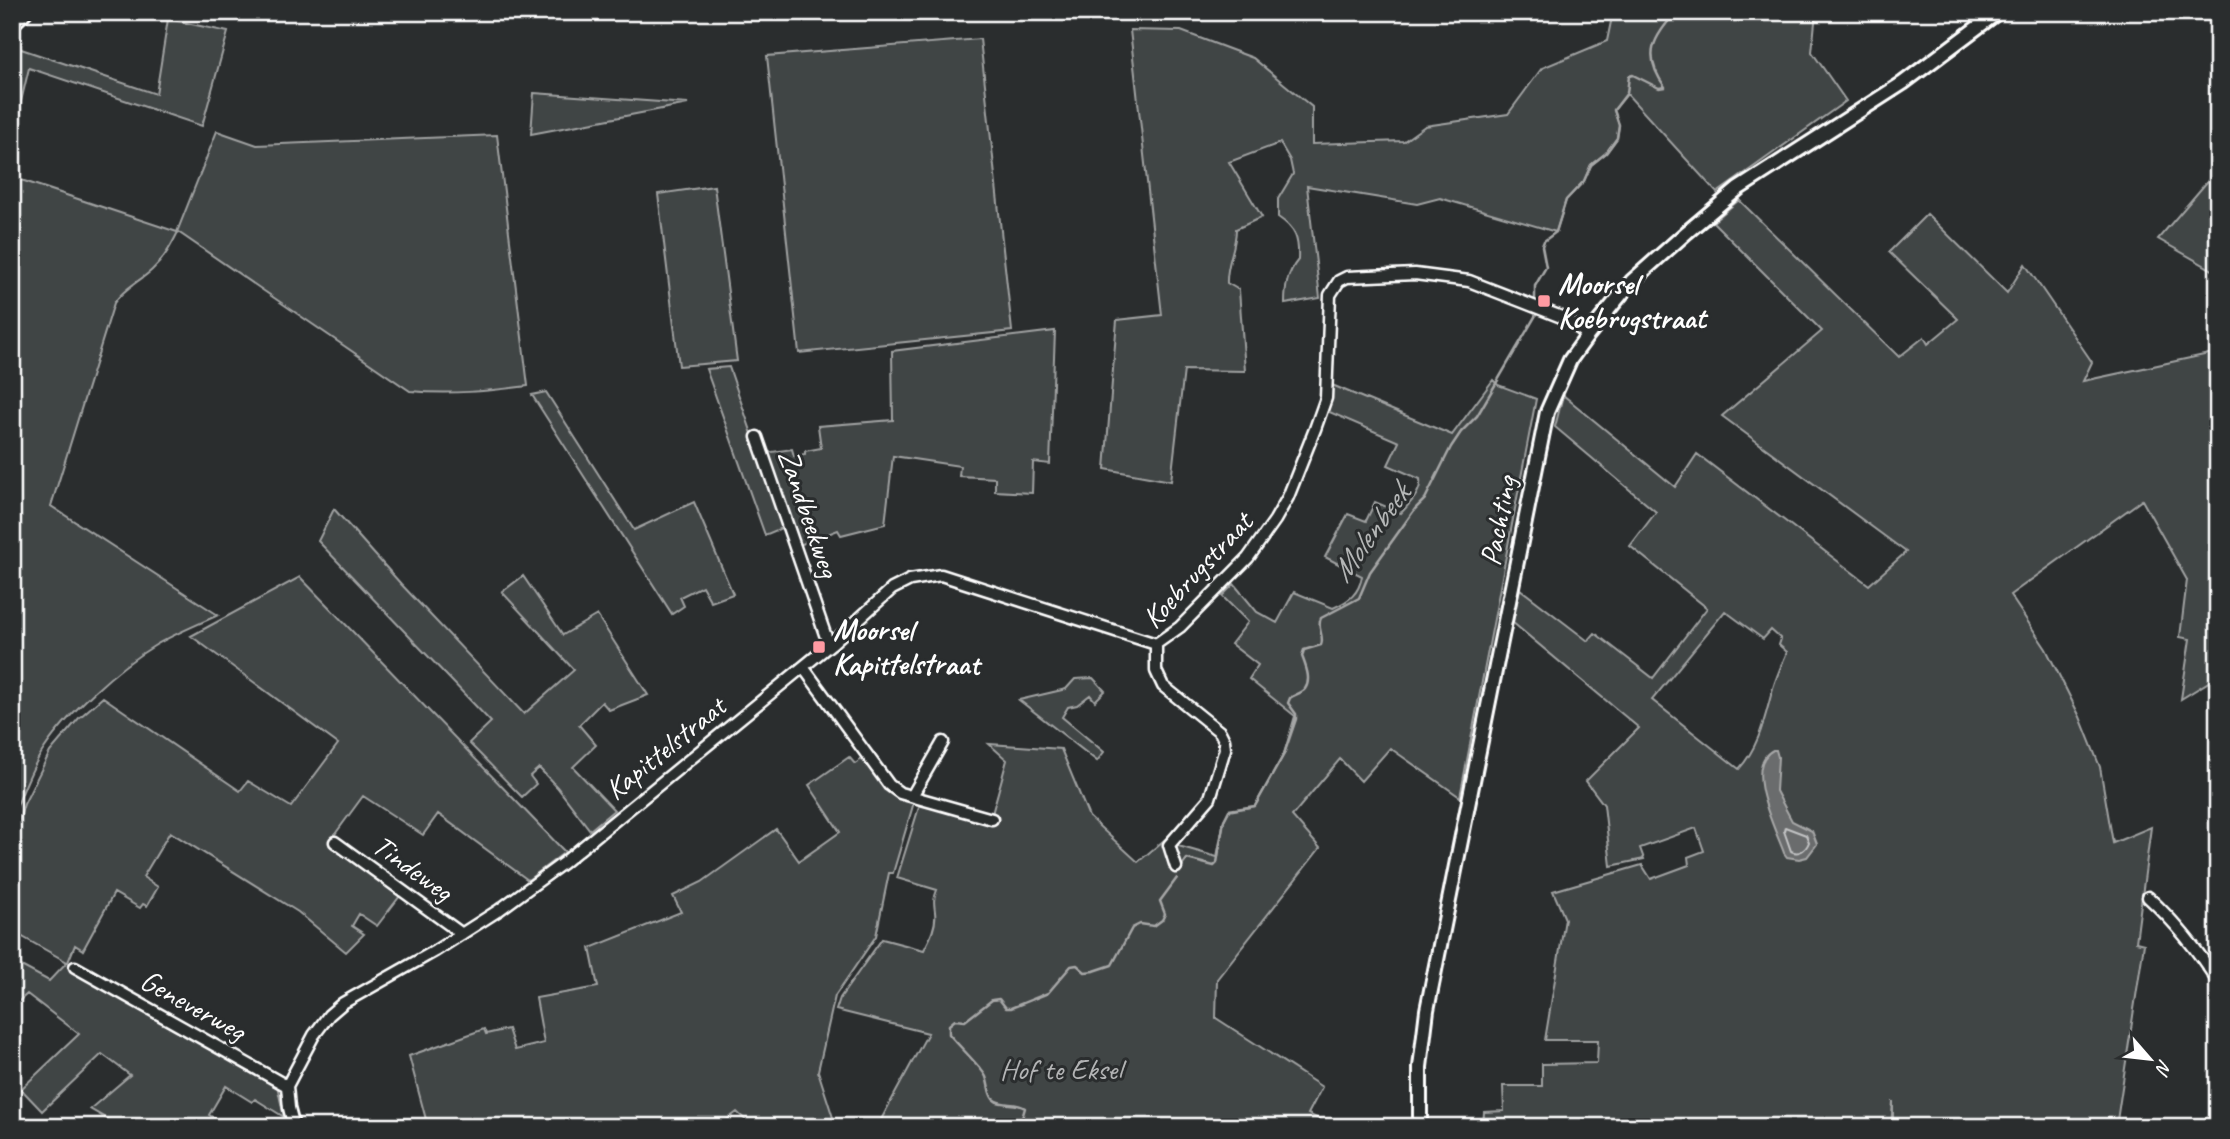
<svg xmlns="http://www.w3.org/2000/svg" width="2230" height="1139" viewBox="0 0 2230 1139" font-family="Caveat,sans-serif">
  <rect width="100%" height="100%" fill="#2a2d2e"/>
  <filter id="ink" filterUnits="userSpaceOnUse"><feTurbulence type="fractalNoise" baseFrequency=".0143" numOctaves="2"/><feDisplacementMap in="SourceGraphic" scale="14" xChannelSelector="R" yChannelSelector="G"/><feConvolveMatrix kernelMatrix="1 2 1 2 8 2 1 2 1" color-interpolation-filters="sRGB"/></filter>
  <g filter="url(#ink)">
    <path fill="#414445" stroke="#a0a2a2" stroke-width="2" fill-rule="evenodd" d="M 1613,12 L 1816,12 L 1812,52 L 1846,101 L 1717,193 L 1627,94 L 1614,110 L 1619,125 L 1617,138 L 1606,153 L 1591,165 L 1584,181 L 1566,200 L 1556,232 L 1440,198 L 1417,204 L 1307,186 L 1320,298 L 1285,304 C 1285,288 1287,273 1298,260 C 1299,239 1296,229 1278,217 L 1278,199 L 1293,174 L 1290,160 L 1280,143 L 1229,162 L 1262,217 L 1236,229 C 1236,248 1226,264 1227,283 L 1239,290 L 1245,371 L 1184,370 L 1171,481 L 1105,469 L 1117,320 L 1162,315 L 1130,30 L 1181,31 L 1253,58 L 1312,107 L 1312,144 L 1404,141 L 1425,126 L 1508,114 L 1542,68 L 1607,41 Z
      M 168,19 L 228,32 L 202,126 L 29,68 L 12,139 L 12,46 L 156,94 Z
      M 980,39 L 1012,331 L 799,353 L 767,56 Z
      M 534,93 L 688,104 L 531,134 Z
      M 217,131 L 257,145 L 497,135 L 528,386 C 488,391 450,395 410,391 L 178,232 C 171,246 164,259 152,270 C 139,282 124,288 114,303 L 51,506 L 218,615 C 197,625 174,634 154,646 C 117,668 68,713 44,749 C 30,769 22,795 12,818 L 12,177 L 177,232 Z
      M 2218,169 L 2218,273 L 2158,239 Z
      M 714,186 L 737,361 L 679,366 L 658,194 Z
      M 1739,200 L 1899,357 L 1924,337 L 1928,344 L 1958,319 L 1889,252 L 1927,214 L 2007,293 L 2025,264 L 2092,362 L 2083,381 L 2218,352 L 2218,693 L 2212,680 L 2181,699 L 2190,639 L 2180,637 L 2187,580 L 2142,500 L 2010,595 L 2046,649 L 2080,717 L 2100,767 L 2113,843 L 2151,827 L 2136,942 L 2144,944 L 2116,1127 L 1893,1127 L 1893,1101 L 1891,1127 L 1483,1127 L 1484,1112 L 1504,1111 L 1503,1086 L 1542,1086 L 1542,1064 L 1597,1063 L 1598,1040 L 1545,1040 L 1565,919 L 1553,891 L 1642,865 L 1651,879 L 1689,865 L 1688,857 L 1704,851 L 1696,828 L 1640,848 L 1644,859 L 1611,866 L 1604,805 L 1586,781 L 1639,728 L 1512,622 L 1520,589 L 1588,641 L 1595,633 L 1653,678 L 1707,608 L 1630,546 L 1656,512 L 1555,427 L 1563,395 L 1675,487 L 1697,454 L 1869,585 L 1906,552 L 1722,416 L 1822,331 L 1713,222 ZM 1725,611 L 1763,639 L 1771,630 L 1781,639 L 1779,645 L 1787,652 C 1782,664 1777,675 1773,688 C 1765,716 1760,746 1739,769 L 1652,700 Z
      M 1055,331 L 1050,464 L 1033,462 L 1032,493 L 995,491 L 995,478 L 959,476 L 960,466 L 893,456 L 885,524 L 841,535 L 838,530 L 797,546 L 765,453 L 792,449 L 794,456 L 805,454 L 805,451 L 821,448 L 818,426 L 893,420 L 892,351 Z
      M 729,367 L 784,527 L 765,535 L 706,369 Z
      M 1493,380 L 1498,385 L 1536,399 L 1460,797 L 1390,748 L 1361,781 L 1340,759 L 1292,816 L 1320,848 L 1217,979 L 1216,1018 L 1322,1087 L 1308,1114 L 1325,1122 L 1323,1127 L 877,1127 L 928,1033 L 836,1010 L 840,998 L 882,939 L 924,950 C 930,939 937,925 935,912 C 934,902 933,900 937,890 L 897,878 L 920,804 L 990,821 L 1007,760 L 989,744 L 1061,749 L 1089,817 L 1138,862 L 1168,837 L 1175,845 L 1217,857 L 1224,820 L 1229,811 L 1255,806 L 1284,754 L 1295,716 L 1249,679 L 1258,665 L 1231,644 L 1248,622 L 1222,596 L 1234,584 L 1257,612 L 1277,623 L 1294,592 L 1333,608 C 1349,601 1359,594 1362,576 L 1325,557 L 1348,514 L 1366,521 L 1375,502 L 1401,513 C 1410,503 1422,492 1420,479 L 1388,465 L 1399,442 L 1327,411 L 1332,385 L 1452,435 Z
      M 546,392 L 634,530 L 694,502 L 733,594 L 711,602 L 702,586 L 680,597 L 684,606 L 672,614 L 532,395 Z
      M 334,509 L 401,584 L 524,714 L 574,670 L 502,592 L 523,576 L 563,635 L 597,615 L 648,695 L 609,710 L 602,702 L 579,725 L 596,745 L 573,767 L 614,810 L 590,830 L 557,787 L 539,768 L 530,776 L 536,784 L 522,797 L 469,743 L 491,722 L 318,541 Z
      M 300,577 L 565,852 L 528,880 L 438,814 L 423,835 L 363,796 L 330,841 L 403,892 L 377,926 L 359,914 L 352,926 L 364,934 L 346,952 L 298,912 L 170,832 L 143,877 L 158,887 L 147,906 L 143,904 L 140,908 L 114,893 L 83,950 L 75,945 L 68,962 L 277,1085 L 284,1117 L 255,1099 L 252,1102 L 226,1086 L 209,1115 L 229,1127 L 121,1127 L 90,1109 L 130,1075 L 102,1054 L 42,1111 L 21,1089 L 79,1034 L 27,994 L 18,1002 L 12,1000 L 12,961 L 49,981 L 67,962 L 12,931 L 12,843 L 24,804 L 50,752 L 79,718 L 103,697 L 240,791 L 248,781 L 291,807 L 338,744 L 191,636 Z
      M 1093,678 L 1105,691 L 1095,701 L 1090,695 L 1077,705 L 1068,707 L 1062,717 L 1104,752 L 1097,761 L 1019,700 L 1066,689 L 1075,679 Z
      M 849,757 L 855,764 L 865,757 L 914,802 L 893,873 L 889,873 L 876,936 L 835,996 L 818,1071 L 836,1127 L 753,1127 L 737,1112 L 717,1127 L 428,1127 L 409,1056 L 484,1029 L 486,1034 L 508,1029 L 515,1050 L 544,1043 L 536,998 L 598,987 L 590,948 L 681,912 L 673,896 L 702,882 L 776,829 L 799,861 L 840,832 L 809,785 Z"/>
    <path fill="#6a6c6d" stroke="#a6a7a7" stroke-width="2" d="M 1773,750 L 1776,750 L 1778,757 L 1776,791 L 1792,821 L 1812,831 L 1817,844 L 1807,857 L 1799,859 L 1787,857 L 1784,853 C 1776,830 1742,766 1773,750 Z"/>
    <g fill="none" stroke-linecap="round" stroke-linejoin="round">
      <path stroke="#c3c4c5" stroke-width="2" d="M 1785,827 L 1806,835 L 1809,842 C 1806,850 1799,855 1791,851 L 1784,831 Z"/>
      <path stroke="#a6a7a7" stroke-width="2.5" d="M 1535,298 L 1535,286 L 1546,267 L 1542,246 L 1544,241 L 1556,232 L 1566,200 L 1584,181 L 1591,165 L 1606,153 L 1617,138 L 1619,125 L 1614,110 L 1627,93 L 1629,76 L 1633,75 L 1659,88 L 1665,87 C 1642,55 1653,39 1676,12
        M 1182,866 L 1187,859 L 1214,866 L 1217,863 L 1224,820 L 1229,810 L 1255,806 L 1284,754 L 1296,719 L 1296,714 L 1288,703 L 1290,698 C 1294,695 1302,693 1305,689 C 1312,679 1305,665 1302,656 L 1304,650 L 1321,645 C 1325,636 1316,628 1321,618 L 1359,598 L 1370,572 L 1415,509 L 1425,499 L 1451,447 L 1461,432 L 1477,416 L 1536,315
        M 1014,1127 L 1022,1118 L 1025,1108 C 1016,1101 1001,1107 993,1099 C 988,1093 989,1084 986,1077 C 984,1070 956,1043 949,1034 L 949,1025 L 955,1020 L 965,1021 L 992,1000 L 999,999 L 1006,1008 L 1011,1008 L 1048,993 L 1071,966 L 1077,965 L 1085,972 L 1094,971 L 1112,965 L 1132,928 L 1140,924 L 1154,926 L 1162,920 L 1165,914 L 1160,901 L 1177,878"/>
      <g stroke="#fff" stroke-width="15">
        <path id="minor" d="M 757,437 L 826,637 L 831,644
          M 1156,644 L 1180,627 L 1248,558 L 1275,520 L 1288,497 L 1315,429 L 1326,398 L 1330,295 L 1339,281 L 1347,277 L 1415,274 L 1469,281 L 1564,318 L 1588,335
          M 1156,644 L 1156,671 L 1163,686 L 1220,732 L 1224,740 L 1225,749 L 1210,798 L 1169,845 L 1176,867
          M 803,667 L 889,785 L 900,793 L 992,819
          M 912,796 L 943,742
          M 335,842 L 462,934
          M 2148,897 C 2174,921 2199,952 2218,982
          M 75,967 L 287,1086
          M 294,1127 L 289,1108 L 287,1086 L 314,1035 L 329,1015 L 343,1003 L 435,951 L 499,910 L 563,863 L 831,644 L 892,589 L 910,580 L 941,575 L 1156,644"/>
      </g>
      <g stroke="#fff" stroke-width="18">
        <path id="tertiary" d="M 12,24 L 25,12"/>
      </g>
      <g stroke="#fff" stroke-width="18">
        <path id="secondary" d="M 1420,1127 L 1420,1067 L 1427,1010 L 1547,412 L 1570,360 L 1588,335 L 1632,281 L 1687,232 L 1738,189 L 1903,83 L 1998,12"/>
      </g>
      <use href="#minor" stroke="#2a2d2e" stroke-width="10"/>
      <use href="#tertiary" stroke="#2a2d2e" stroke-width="12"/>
      <use href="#secondary" stroke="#2a2d2e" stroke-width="12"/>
    </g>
  </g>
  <g fill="#ff9aa2" stroke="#2a2d2e" stroke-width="2.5">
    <rect x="1537" y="294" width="14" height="14" rx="3.5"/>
    <rect x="812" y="640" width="14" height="14" rx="3.5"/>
  </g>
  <g text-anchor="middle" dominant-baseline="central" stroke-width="6" stroke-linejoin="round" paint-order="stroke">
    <g font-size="30" font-weight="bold" fill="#fff" stroke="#2a2d2e" text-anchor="start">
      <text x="1558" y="284">Moorsel<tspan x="1558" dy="34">Koebrugstraat</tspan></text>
      <text x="833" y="630">Moorsel<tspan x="833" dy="34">Kapittelstraat</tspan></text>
    </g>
    <g font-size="30" fill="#fff" stroke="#2a2d2e">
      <text transform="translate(809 513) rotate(71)">Zandbeekweg</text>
      <text transform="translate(1498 521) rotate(-79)">Pachting</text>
      <text transform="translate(1197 570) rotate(-47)">Koebrugstraat</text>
      <text transform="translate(665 748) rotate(-39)">Kapittelstraat</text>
      <text transform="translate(413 868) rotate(36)">Tindeweg</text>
      <text transform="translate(193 1005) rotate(29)">Geneverweg</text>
    </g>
    <g font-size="30" fill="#b3b4b5" stroke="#2a2d2e">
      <text x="1061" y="1069">Hof te Eksel</text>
    </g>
    <g font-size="32" font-style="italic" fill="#b4b6b6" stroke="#2a2d2e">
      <text transform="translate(1370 533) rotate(-54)">Molenbeek</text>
    </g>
  </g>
  <rect width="2230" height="1139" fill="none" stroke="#2a2d2e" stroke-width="42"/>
  <rect x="21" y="21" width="2188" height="1097" fill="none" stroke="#fff" stroke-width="2.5" filter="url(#ink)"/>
  <g transform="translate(2150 1059) rotate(118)" stroke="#2a2d2e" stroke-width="5" paint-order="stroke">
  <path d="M0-5L12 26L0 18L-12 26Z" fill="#ffffff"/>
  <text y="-10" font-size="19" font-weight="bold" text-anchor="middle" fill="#ffffff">N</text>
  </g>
</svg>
